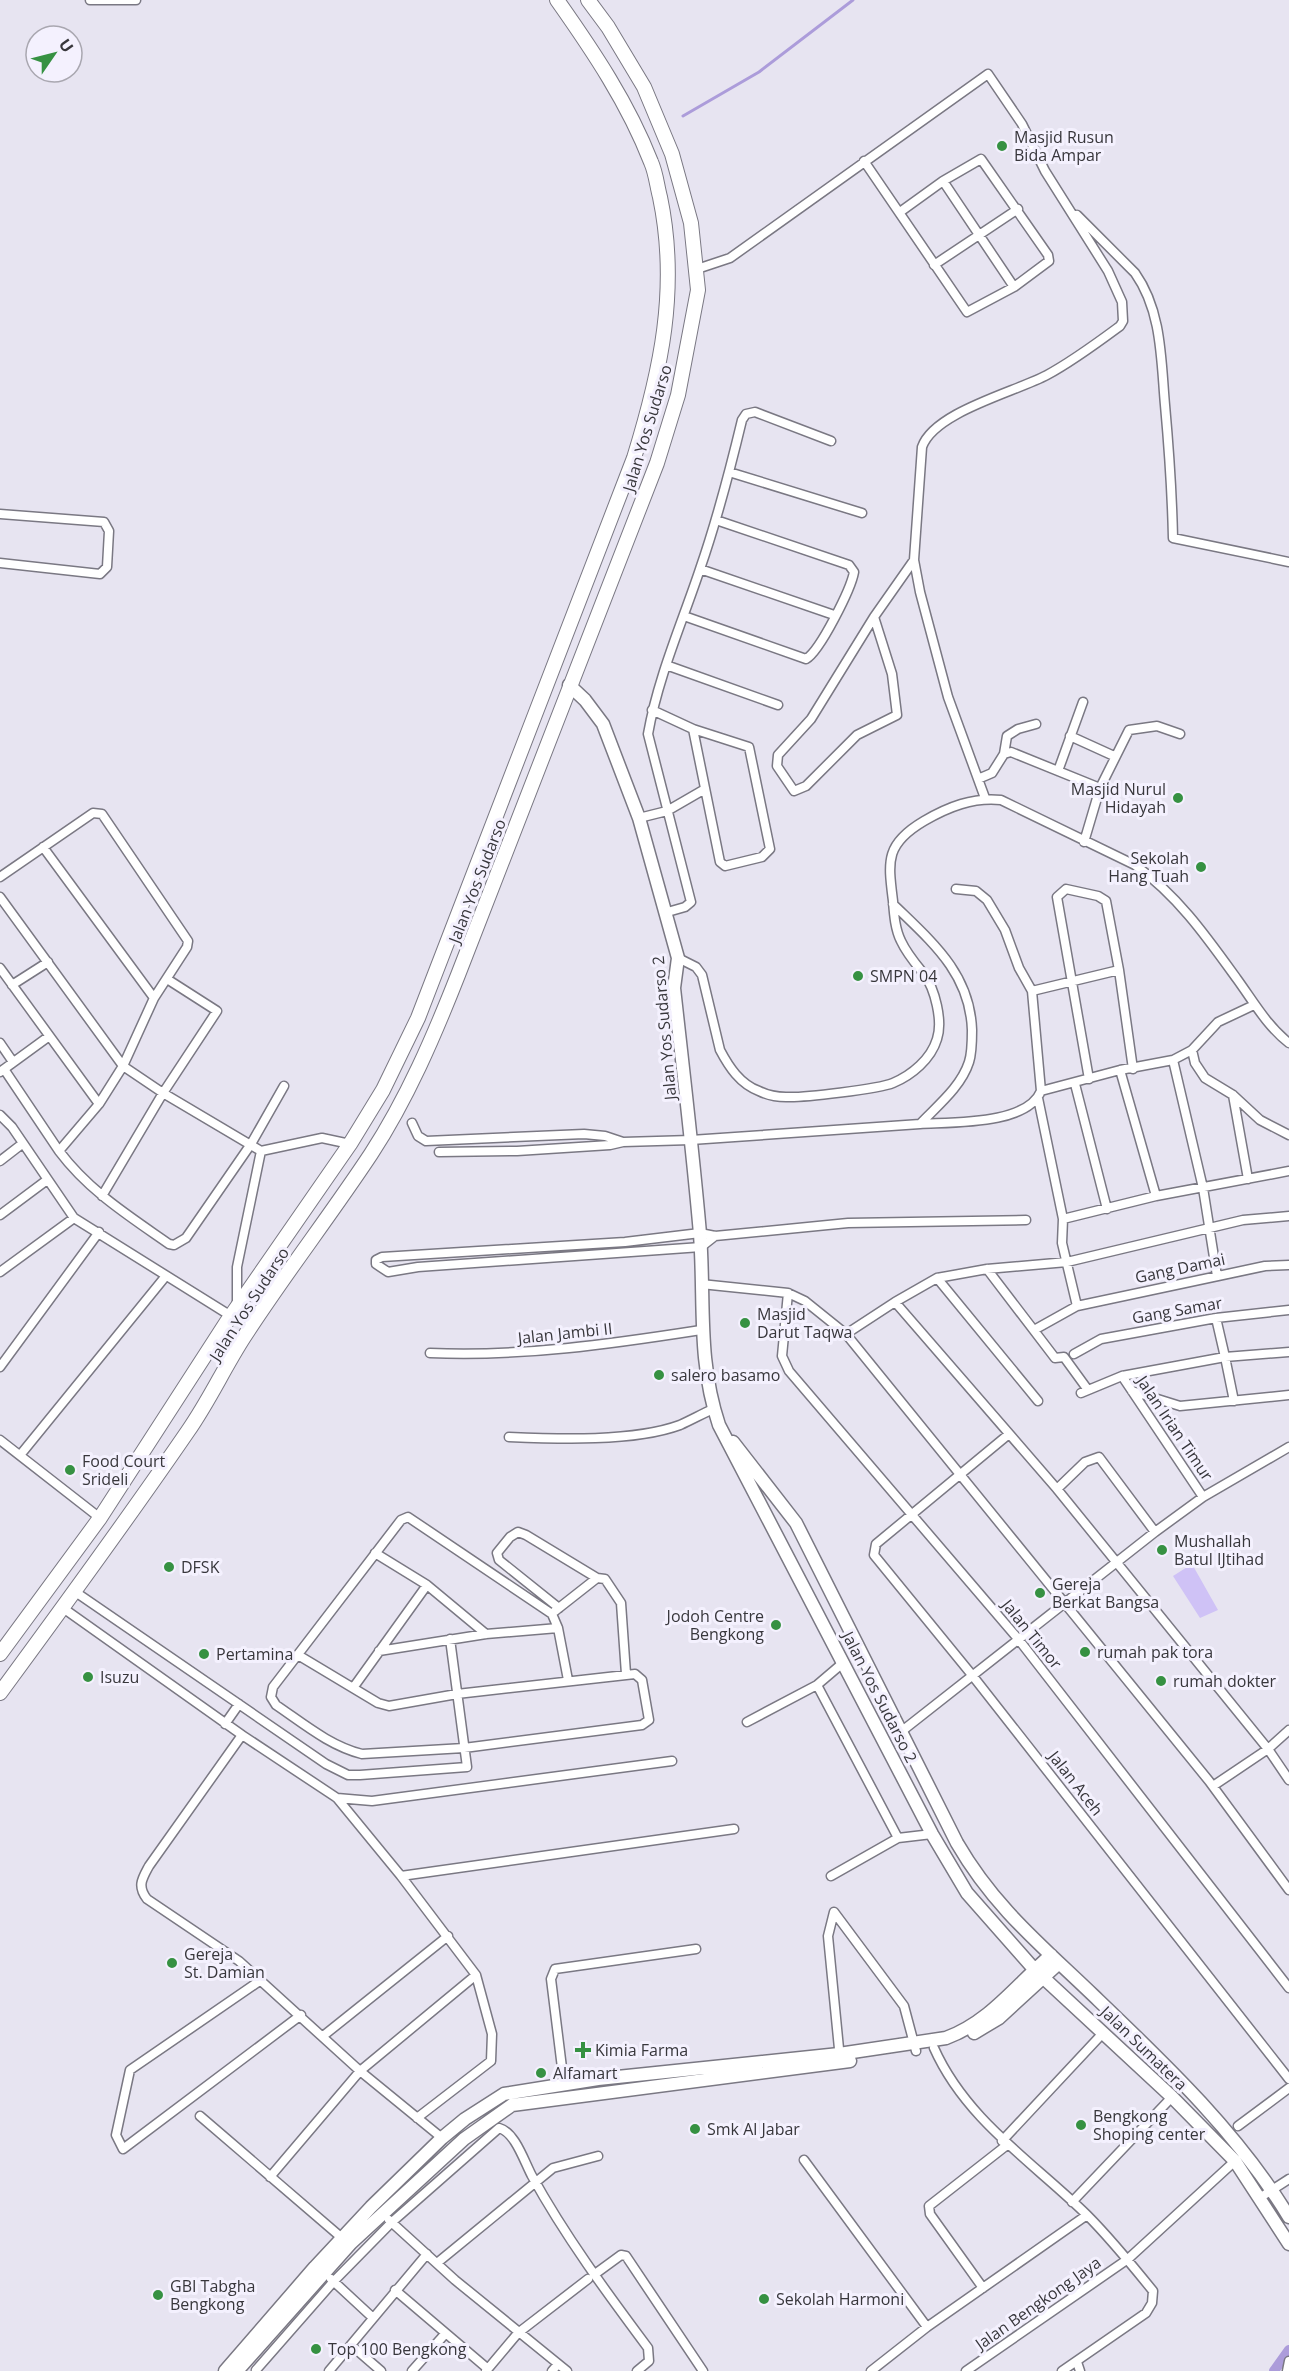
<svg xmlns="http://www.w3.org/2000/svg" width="1289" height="2371" viewBox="0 0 1289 2371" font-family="'Open Sans',sans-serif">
  <rect width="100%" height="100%" fill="#e7e4f1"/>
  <path fill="#cfc2f6" d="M 1192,1564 L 1218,1610 L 1200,1618 L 1173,1576 Z"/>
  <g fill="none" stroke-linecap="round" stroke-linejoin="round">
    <path stroke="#ac9cda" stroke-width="3" d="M 683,116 L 759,72 L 853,0"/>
    <path stroke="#ac9cda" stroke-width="10" d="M 1274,2371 L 1289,2350"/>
    <g stroke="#7a7883" stroke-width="11">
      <path id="minor" d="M 90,0 L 136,0
        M 864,161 L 967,312 L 1014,287 L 1049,261 L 1048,255 L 981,159 L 943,181 L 900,212
        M 943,181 L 1014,287
        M 1077,215 L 1135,273 C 1162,311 1161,360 1165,405 C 1169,449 1172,493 1173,538 L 1289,562
        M 934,265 L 1018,209
        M 697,269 L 730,258 L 988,74 L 1022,124 L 1045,171 L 1108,271 L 1122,302 L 1123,321 L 1120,326 C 1097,343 1073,361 1047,375 C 1015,392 934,412 922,447 L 914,560 L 920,592 L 948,697 L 985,798
        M 729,472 L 862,513
        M 0,514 L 104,522 L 109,531 L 107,567 L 100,574 L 0,563
        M 700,569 L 834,615
        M 684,616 L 806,659 C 820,651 851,589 854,572 L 849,565 L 716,520
        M 874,617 L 811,719 L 778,755 L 777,766 L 794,791 L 806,786 L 857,735 L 897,715 L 892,674 L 874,617 L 914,560
        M 666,665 L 778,705
        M 652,710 L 693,729 L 749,747 L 770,849 L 762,857 L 725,866 L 720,862 L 693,729
        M 1070,736 L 1114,756
        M 1004,754 L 1007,736 L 1018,729 L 1036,724
        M 1058,771 L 1083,702
        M 978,779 L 992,773 L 1004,754 L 1011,752 L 1100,788
        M 639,818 L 667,811 L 705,789
        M 1084,842 L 1100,788 L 1129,730 L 1157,726 L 1180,734
        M 43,847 L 154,998
        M 0,877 L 93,813 L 102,814 L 188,941 L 187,947 L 154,998 L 123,1066 L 99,1104 L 59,1151 L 4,1069
        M 956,889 L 976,891 L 987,900 L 1005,930 L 1019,968 L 1032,991 L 1041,1091
        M 0,897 L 123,1066 L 163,1093 L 261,1151 L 322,1138 L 350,1144
        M 664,913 L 685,907 L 691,902 L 648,734 C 658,677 682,623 700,569 C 717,520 730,470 742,420 L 746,414 L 755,412 L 831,441
        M 678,958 L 696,967 L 702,975 L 720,1050 C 729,1067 740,1084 759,1091 C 767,1095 777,1097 786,1097 C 802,1098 879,1089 893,1083 C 912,1075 931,1059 937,1039 C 943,1021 935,989 924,974 C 915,963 907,954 901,941 C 895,929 894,914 893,901 C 888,861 885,844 924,821 C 948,807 973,797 1001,800 L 1135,865 C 1178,896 1206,936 1237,979 C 1253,1001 1267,1026 1289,1043
        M 0,968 L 99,1104
        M 12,985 L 48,962
        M 1032,991 L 1119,970
        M 0,1043 L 13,1062
        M 1192,1050 L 1195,1063 L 1205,1078 L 1233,1095 L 1260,1120 L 1289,1135
        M 1173,1060 L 1203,1188 L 1217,1276
        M 1120,1070 L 1156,1196
        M 0,1072 L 48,1037
        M 1089,1079 L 1057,897 L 1066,889 L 1098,896 L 1106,901 L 1119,970 L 1133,1069
        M 1075,1084 L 1107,1209
        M 1233,1095 L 1248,1179
        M 1038,1098 L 1063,1219
        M 0,1115 L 12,1127 L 74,1218 L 231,1316
        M 412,1123 L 418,1136 L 426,1141 L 584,1134 L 605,1136 L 623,1142
        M 920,1124 C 953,1122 1027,1125 1041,1091 L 1120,1070 L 1173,1060 L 1192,1050 L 1218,1022 L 1254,1005
        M 59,1151 C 89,1191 129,1216 169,1244 L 174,1245 L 186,1238 L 251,1144 L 284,1086
        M 439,1152 L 517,1151 L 610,1145 L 623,1142 L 691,1140 L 920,1124 C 937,1106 961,1087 969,1062 C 972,1053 972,1040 972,1030 C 970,973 932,942 893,904
        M 0,1161 L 22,1144
        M 102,1196 L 163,1093 L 217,1011 L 167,979
        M 0,1215 L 47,1180
        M 715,1236 L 701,1247 L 418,1267 L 388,1272 L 376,1264 L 376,1260 L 382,1257 L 625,1242 L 700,1233 L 715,1236 L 848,1223 L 1026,1220
        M 987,1269 L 1055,1358 L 1064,1357 L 1088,1390
        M 0,1272 L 74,1218
        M 937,1278 L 1038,1401
        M 701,1284 L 788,1293 L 805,1301 L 846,1334 L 1209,1781 L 1289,1890
        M 788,1293 L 782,1356 L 789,1371 L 1019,1640 L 1289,1988
        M 895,1302 L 937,1278 L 987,1269 L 1067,1262 L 1243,1220 L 1289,1216
        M 1077,1306 L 1062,1243 L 1063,1219 L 1156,1196 L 1289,1171
        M 237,1307 L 237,1267 L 261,1151
        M 1034,1330 L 1077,1306 L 1265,1266 L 1289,1265
        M 846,1334 L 895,1302 L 1057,1489 L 1268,1749 L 1289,1780
        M 430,1353 C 522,1357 611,1344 701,1330
        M 1074,1354 L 1101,1339 L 1216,1318 L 1289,1310
        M 0,1367 L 99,1232
        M 1122,1376 L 1203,1497
        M 1132,1391 L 1180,1406 L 1289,1395
        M 1081,1393 L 1122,1376 L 1225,1357 L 1216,1318
        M 1234,1401 L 1225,1357 L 1289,1352
        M 1009,1434 L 876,1544 L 874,1555 L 972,1675 L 1289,2079
        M 509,1437 C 557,1439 634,1442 680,1425 C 691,1420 702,1414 713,1409
        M 0,1440 L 100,1518
        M 21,1454 L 165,1277
        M 1057,1489 L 1085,1462 L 1099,1457 L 1155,1532
        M 375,1553 L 427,1585 L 486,1634
        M 74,1591 L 326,1764 L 348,1775 L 360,1775 L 467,1767 L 450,1639
        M 63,1608 L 242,1735 L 337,1798 L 401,1876 L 476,1975 L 492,2034 L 491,2061 L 417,2118
        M 559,1608 L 499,1560 L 497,1553 L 510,1537 L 518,1532 L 526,1535 L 597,1578
        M 555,1611 L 597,1578 L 605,1579 L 621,1603 L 626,1674
        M 379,1651 L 486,1634 L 558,1628
        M 298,1655 L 378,1703 L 389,1706 L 457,1694 L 635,1674 L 642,1680 L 649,1720 L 642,1725 L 464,1748 L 362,1754 C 330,1746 304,1724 276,1705 L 271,1697 L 273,1687 L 401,1520 L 408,1517 L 552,1614 L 558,1628 L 568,1680
        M 817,1685 L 898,1838
        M 353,1688 L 427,1585
        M 747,1722 L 817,1685 L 844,1662
        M 225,1724 L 239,1704
        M 902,1731 L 1155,1532 L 1203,1497 L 1289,1447
        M 242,1735 L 149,1866 C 142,1879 137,1886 147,1899 L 239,1961 L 360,2071 L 442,2138
        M 1213,1786 L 1268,1749 L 1289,1730
        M 337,1798 L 372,1801 L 672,1761
        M 401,1876 L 734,1829
        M 831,1876 L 898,1838 L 932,1834
        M 261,1980 L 130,2070 L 116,2135 L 123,2149 L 301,2015
        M 323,2036 L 448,1936
        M 934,2048 C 966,2120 1033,2162 1087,2215 C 1111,2239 1132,2265 1153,2291 L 1152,2303 L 1146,2313 L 1062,2371
        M 840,2059 L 828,1936 L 834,1912 L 904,2006 L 916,2051
        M 564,2084 L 551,1979 L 555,1969 L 696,1949
        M 200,2116 L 342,2238
        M 1238,2126 L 1289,2088
        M 1002,2141 L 1103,2033
        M 804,2160 L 927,2327
        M 270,2177 L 360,2071 L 476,1975
        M 1261,2197 L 1289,2179
        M 1072,2202 L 1172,2097
        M 389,2220 L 455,2280 L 567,2371
        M 437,2263 L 553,2168 L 598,2156
        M 595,2274 L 621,2255 L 626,2256 L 703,2371
        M 331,2279 L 372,2317
        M 983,2288 L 930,2214 L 929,2206 L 1007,2145
        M 395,2290 L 488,2369
        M 351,2345 L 381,2371
        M 1077,2362 L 1080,2371
        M 256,2370 L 334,2281 L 392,2222 L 499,2128 C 515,2132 524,2161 532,2176 C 565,2236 607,2293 648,2348 L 649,2361 L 637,2371
        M 329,2371 L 427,2254
        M 412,2371 L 445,2334
        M 486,2371 L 518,2333 L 588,2279
        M 552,2371 L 558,2364
        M 871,2371 L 927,2327 L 1087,2215
        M 966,2371 L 1128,2259 L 1235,2161
        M 1287,2371 L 1289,2361"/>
    </g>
    <g stroke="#7a7883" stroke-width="15">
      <path id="secondary" d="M 569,685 L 585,700 L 603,724 L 639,818 L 678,958 L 674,988 C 683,1070 693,1152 700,1234 C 705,1302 697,1359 719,1425 L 932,1834 L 967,1893 L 1034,1969 L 1172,2097 L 1235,2161 L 1289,2244
        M 733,1442 L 796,1523 L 957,1843 C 994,1907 1041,1945 1093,1995 C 1165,2064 1237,2132 1289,2217
        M 974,2033 L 999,2018 L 1059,1963
        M 225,2371 L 315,2267 L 371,2207 L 442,2138 L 465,2119 L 504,2094 L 598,2079 L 839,2054 L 946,2038 C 990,2022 1017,1984 1051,1955
        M 237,2371 L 351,2243 L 464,2139 L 512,2105 L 850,2061"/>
    </g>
    <g stroke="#7a7883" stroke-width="16">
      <path id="primary" d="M 0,1654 L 100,1518 L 226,1323 L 350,1144 L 383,1090 L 418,1018 L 634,458 C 661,371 679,288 660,197 C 657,186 656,173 651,162 C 628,103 593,51 557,0
        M 0,1693 C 64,1606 127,1520 188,1431 C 209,1401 224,1368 244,1337 C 284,1275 330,1216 371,1154 C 407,1099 434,1036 458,975 L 657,463 L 678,395 L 698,290 L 691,223 L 672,154 L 644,87 L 608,27 L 588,0"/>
    </g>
    <use href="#minor" stroke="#fff" stroke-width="8"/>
    <use href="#secondary" stroke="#fff" stroke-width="12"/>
    <use href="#primary" stroke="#fff" stroke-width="14"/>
  </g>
  <g fill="#369142" stroke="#f4f1fe" stroke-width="2">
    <circle cx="1002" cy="146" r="6"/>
    <circle cx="1178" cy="798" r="6"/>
    <circle cx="1201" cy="867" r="6"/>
    <circle cx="858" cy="976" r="6"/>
    <circle cx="745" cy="1323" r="6"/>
    <circle cx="659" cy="1375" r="6"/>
    <circle cx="70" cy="1470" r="6"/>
    <circle cx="1162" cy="1550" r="6"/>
    <circle cx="169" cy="1567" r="6"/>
    <circle cx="1040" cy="1593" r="6"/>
    <circle cx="776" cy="1625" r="6"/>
    <circle cx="1085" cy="1652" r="6"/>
    <circle cx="204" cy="1654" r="6"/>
    <circle cx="88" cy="1677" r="6"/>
    <circle cx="1161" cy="1681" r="6"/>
    <circle cx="172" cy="1963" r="6"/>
    <path d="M580 2041h6v6h6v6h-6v6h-6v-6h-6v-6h6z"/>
    <circle cx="541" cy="2073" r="6"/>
    <circle cx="1081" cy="2125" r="6"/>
    <circle cx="695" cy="2129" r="6"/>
    <circle cx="158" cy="2295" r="6"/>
    <circle cx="764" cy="2299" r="6"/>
    <circle cx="316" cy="2349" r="6"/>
  </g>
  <g text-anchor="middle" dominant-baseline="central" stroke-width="6" stroke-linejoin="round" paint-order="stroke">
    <g font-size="16" fill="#38373c" stroke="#f4f1fe" text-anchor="start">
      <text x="1014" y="137">Masjid Rusun<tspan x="1014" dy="18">Bida Ampar</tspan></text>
      <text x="1166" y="789" text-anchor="end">Masjid Nurul<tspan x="1166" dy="18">Hidayah</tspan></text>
      <text x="1189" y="858" text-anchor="end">Sekolah<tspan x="1189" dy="18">Hang Tuah</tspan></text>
      <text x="870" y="976">SMPN 04</text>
      <text x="757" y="1314">Masjid<tspan x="757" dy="18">Darut Taqwa</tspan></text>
      <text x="671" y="1375">salero basamo</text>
      <text x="82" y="1461">Food Court<tspan x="82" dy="18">Srideli</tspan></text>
      <text x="1174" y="1541">Mushallah<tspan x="1174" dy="18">Batul IJtihad</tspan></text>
      <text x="181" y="1567">DFSK</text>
      <text x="1052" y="1584">Gereja<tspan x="1052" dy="18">Berkat Bangsa</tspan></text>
      <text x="764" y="1616" text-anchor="end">Jodoh Centre<tspan x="764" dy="18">Bengkong</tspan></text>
      <text x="1097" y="1652">rumah pak tora</text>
      <text x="216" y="1654">Pertamina</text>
      <text x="100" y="1677">Isuzu</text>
      <text x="1173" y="1681">rumah dokter</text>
      <text x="184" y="1954">Gereja<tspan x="184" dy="18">St. Damian</tspan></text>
      <text x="595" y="2050">Kimia Farma</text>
      <text x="553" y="2073">Alfamart</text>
      <text x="1093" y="2116">Bengkong<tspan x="1093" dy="18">Shoping center</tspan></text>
      <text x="707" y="2129">Smk Al Jabar</text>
      <text x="170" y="2286">GBI Tabgha<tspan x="170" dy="18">Bengkong</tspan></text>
      <text x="776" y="2299">Sekolah Harmoni</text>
      <text x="328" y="2349">Top 100 Bengkong</text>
    </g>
    <g font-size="16" fill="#38373c" stroke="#f4f1fe">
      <text transform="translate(647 428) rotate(-73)">Jalan Yos Sudarso</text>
      <text transform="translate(477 881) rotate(-69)">Jalan Yos Sudarso</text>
      <text transform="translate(664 1028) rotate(-95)">Jalan Yos Sudarso 2</text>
      <text transform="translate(1180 1268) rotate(-12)">Gang Damai</text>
      <text transform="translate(249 1304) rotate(-57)">Jalan Yos Sudarso</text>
      <text transform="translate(1177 1310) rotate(-10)">Gang Samar</text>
      <text transform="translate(565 1333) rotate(-6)">Jalan Jambi II</text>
      <text transform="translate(1175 1428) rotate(56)">Jalan Irian Timur</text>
      <text transform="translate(1032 1634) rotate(51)">Jalan Timor</text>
      <text transform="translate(880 1697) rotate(63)">Jalan Yos Sudarso 2</text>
      <text transform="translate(1076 1783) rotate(52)">Jalan Aceh</text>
      <text transform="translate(1144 2048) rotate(44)">Jalan Sumatera</text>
      <text transform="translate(1038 2303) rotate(-35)">Jalan Bengkong Jaya</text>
    </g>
  </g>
  <g transform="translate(54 54) rotate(55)"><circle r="28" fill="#f4f1fe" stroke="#a9a7b0" stroke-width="1.5"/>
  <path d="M0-4.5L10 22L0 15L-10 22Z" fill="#369142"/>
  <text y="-9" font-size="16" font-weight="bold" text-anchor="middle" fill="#38373c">U</text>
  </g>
</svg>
